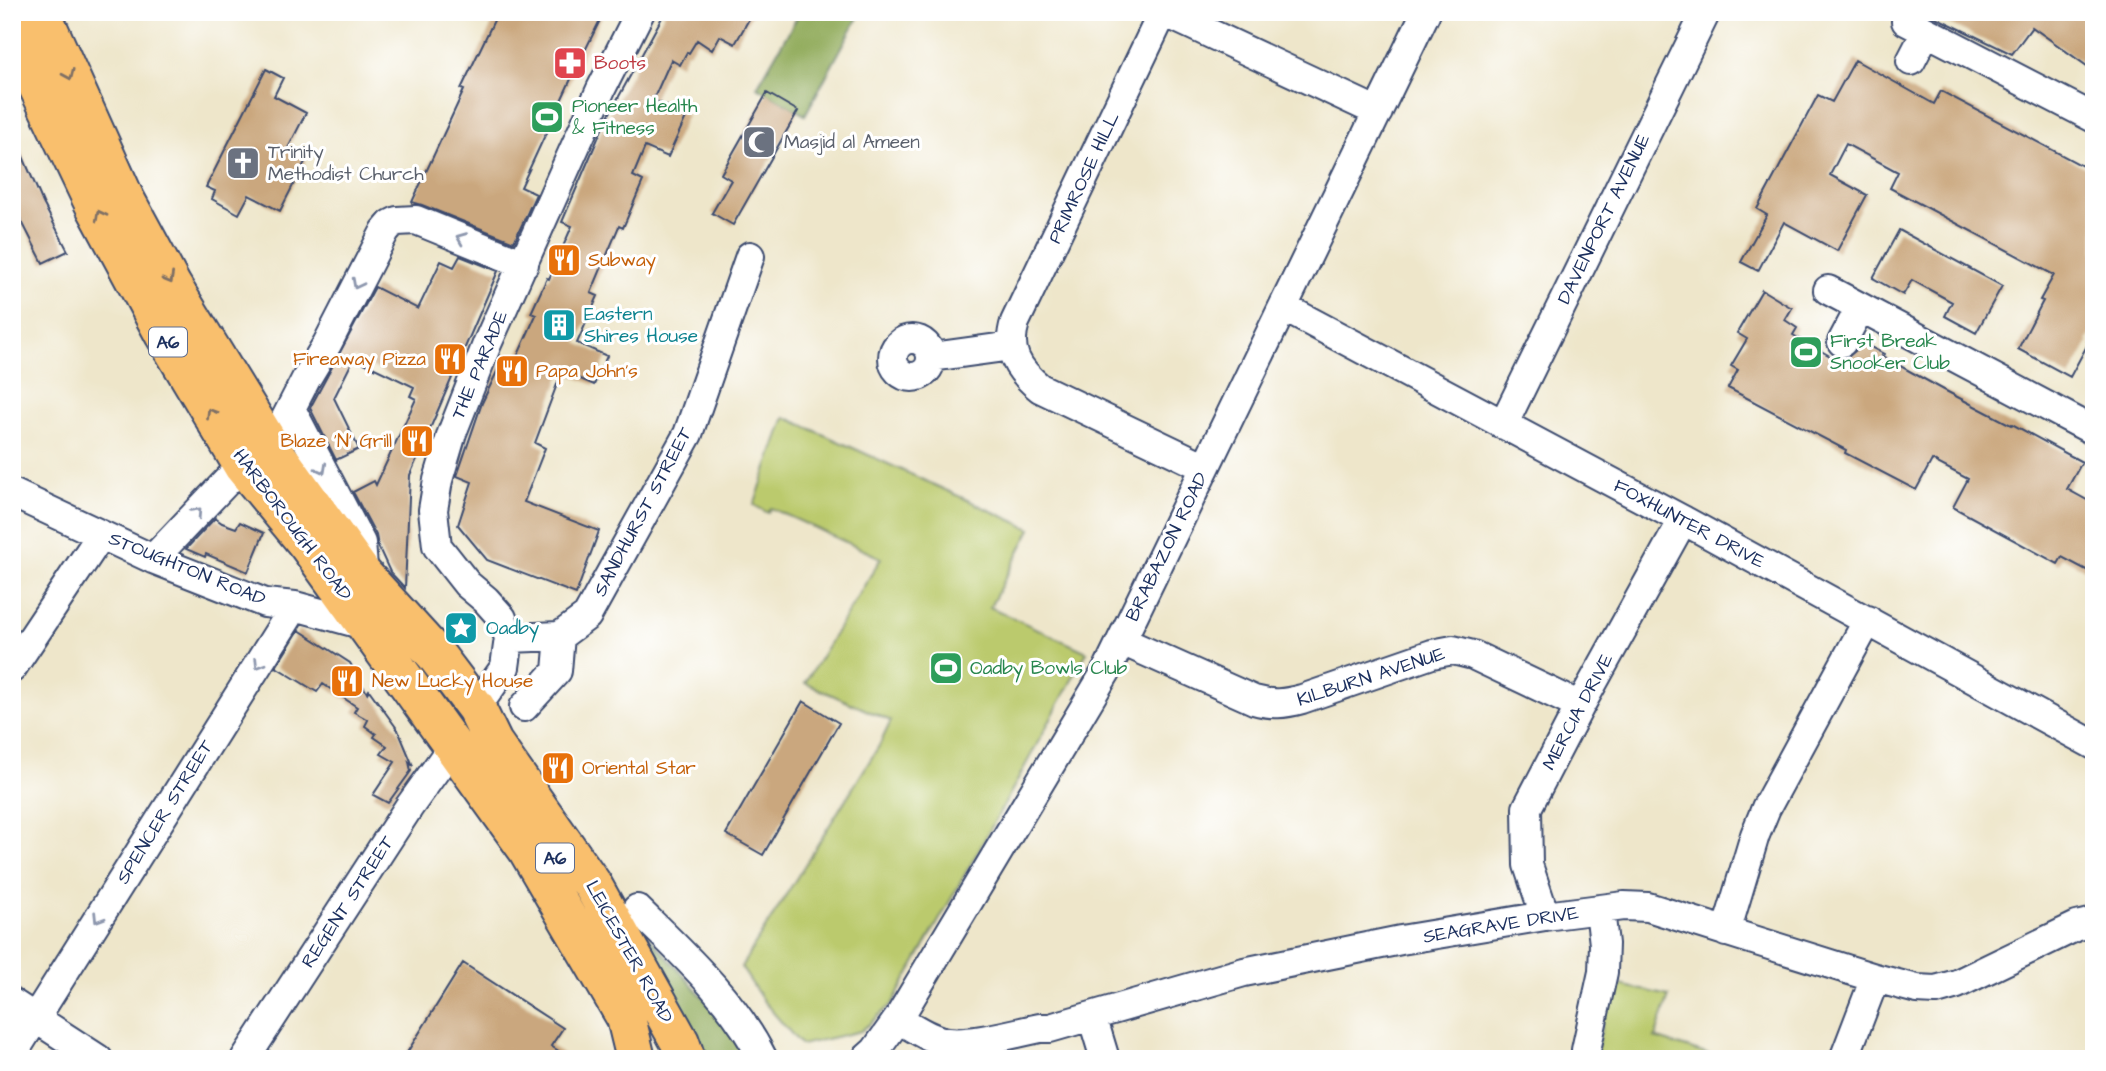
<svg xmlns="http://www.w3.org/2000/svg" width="2106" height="1071" viewBox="0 0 2106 1071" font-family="'Architects Daughter',sans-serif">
  <rect width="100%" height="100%" fill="#fff"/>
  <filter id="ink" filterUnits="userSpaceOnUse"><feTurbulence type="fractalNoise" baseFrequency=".0143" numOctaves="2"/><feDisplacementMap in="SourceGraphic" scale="14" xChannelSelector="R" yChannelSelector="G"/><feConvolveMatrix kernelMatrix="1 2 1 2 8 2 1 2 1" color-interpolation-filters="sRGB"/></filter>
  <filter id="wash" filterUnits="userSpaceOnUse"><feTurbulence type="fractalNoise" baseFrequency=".00686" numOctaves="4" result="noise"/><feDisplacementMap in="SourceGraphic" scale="28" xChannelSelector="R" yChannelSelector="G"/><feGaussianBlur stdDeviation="1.57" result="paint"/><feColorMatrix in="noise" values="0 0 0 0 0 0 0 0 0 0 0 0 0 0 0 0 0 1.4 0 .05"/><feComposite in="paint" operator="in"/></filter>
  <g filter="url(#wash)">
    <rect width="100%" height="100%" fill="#eee6ca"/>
    <path fill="#bbca6d" stroke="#6b7c66" stroke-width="2" d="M 785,417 L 1031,529 L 990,607 L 1087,652 L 1005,803 L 892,1004 L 861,1031 L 801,1045 L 764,1002 L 741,967 L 879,746 L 891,721 L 805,683 L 881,558 L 771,508 L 768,513 L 754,505 Z
      M 1611,983 L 1669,996 L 1655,1038 L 1722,1059 L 1595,1059 Z"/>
    <path fill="#94ae60" stroke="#586e5f" stroke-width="2" d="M 800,12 L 861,12 L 805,115 L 757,87 Z
      M 643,930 L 729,1026 L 744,1059 L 702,1059 L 638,937 Z"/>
    <g id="blocks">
      <path fill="#caa77e" d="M 498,12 L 604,12 L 571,79 L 521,187 L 536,194 L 514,242 L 422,205 L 412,202 L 464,90 L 461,89 Z
        M 665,12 L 753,12 L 735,44 L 720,36 L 712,50 L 697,40 L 689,53 L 687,52 L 680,65 L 671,60 L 653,100 L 687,115 L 668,157 L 645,147 L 633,176 L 643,181 L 623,228 L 619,226 L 591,293 L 598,296 L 577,343 L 607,356 L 594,385 L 562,371 L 535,443 L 545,448 L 524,502 L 599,531 L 576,594 L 487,560 L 458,525 L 472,482 L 457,476 L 482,403 L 503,359 L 514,364 L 536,315 L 531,313 L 547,278 L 549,279 L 572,226 L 562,222 L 605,122 Z
        M 1925,12 L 2094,12 L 2094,71 L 2032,27 L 2012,54 Z
        M 1855,60 L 1934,104 L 1941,91 L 2094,172 L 2094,328 L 2087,341 L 2089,342 L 2070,377 L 2018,349 L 2043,301 L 2040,300 L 2054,275 L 1890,188 L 1898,172 L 1846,144 L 1830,175 L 1867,195 L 1837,251 L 1784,222 L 1758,271 L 1741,262 L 1767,215 L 1757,209 L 1818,95 L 1832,102 Z
        M 266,69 L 283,78 L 274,96 L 306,113 L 287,150 L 306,160 L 280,211 L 249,195 L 239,214 L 212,199 L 215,191 L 206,187 Z
        M 767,93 L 798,111 L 733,225 L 712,213 L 731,180 L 721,174 Z
        M 12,131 L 43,203 L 68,251 L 43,263 L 12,202 Z
        M 1899,230 L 2002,286 L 1976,333 L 1945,316 L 1952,302 L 1912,280 L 1903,295 L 1873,278 Z
        M 460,256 L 498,271 L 410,475 L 405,588 L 390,572 L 378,546 L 376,535 L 353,492 L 374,481 L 376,485 L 416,399 L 410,396 L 414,387 L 354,358 L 334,398 L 359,449 L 336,460 L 310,408 L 375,287 L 418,309 L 441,261 L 454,267 Z
        M 1762,290 L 1792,308 L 1785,320 L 1797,328 L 1793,335 L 1844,364 L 1848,357 L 1856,350 L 1861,342 L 1884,354 L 1882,356 L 1944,390 L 2011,425 L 2012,424 L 2082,462 L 2067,489 L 2094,504 L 2094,574 L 2062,557 L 2058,564 L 1953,507 L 1968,479 L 1932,460 L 1916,490 L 1845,453 L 1846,450 L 1728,388 L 1738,370 L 1731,366 L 1747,339 L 1737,333 Z
        M 215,518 L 222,523 L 236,528 L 240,522 L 264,533 L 248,572 L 206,554 L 205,557 L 186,549 Z
        M 299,630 L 350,663 L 367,693 L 369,690 L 398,730 L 413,766 L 409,762 L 411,771 L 388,803 L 373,795 L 395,762 L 381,754 L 387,746 L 374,737 L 376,734 L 365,726 L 368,720 L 354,712 L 357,707 L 323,684 L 317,692 L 276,667 Z
        M 803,701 L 839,723 L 763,855 L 726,834 Z
        M 463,963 L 563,1028 L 551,1046 L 571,1059 L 403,1059 Z"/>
    </g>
  </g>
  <g filter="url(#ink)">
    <use href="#blocks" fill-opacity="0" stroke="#3b4a6e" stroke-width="2"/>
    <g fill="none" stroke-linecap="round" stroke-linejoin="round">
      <g stroke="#3b4a6e" stroke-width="32">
        <path id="minor" d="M 1163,12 L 1015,322 C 1006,351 1017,369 1040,388 L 1205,467
          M 1164,12 L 1378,112
          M 1906,21 L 2094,118
          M 1911,61 L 1926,32
          M 1828,290 L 2094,431
          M 1283,307 L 1683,520 L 2094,745
          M893 358a19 19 0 1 1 38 0a19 19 0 1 1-38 0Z
          M 1842,342 L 1860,308
          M 932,357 L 1012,346
          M 291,409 L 361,543 L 363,567
          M 1503,425 L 1706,12
          M 271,447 L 306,379 L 327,344 L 385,231 L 391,224 L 397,221 L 416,220 L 524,264
          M 12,493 L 153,559 L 265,603 L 295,606 L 368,626
          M 153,559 L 231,477 L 243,466
          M 509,638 L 560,636 L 587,616 L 688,434 L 750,256
          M 1122,641 L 1254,700 C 1272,705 1284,704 1302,699 L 1432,654 L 1453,650 L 1473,655 L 1580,706
          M 12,668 L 101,535
          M 524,707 L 557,671 L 560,636
          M 476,708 L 505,667 L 509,638 L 502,618 L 486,600 L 467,584 L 437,546 L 433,510 L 438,480 L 452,433 L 487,344 L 601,89 L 640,12
          M 637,909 C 684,955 733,999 763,1059
          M 1545,916 L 1528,865 L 1527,808 L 1580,706 L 1683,520
          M 1726,932 L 1755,835 L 1766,808 L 1868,620
          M 12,1003 L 98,1059
          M 1092,1016 L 1105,1059
          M 898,1019 C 913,1027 930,1040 948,1042 C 973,1045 1014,1033 1040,1028 L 1050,1028 L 1244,972 L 1401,940 L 1545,916 L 1624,906 L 1648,907 L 1875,978 L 1917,989 L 1936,990 L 1957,984 L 2077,926 L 2094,922
          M 12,1055 L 295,606
          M 245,1059 L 409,807 L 452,747
          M 866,1059 L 875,1051 L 898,1019 L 1107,670 L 1426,12
          M 1586,1059 L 1586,1050 L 1603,972 L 1604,944 L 1600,910
          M 1844,1059 L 1875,978"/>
      </g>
      <g stroke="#3b4a6e" stroke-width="42">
        <path id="highway" d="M 41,12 L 125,199 L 172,286 L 271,447 L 363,575 L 435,654 L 476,708 L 493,743 L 592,884 L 680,1042 L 686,1059
          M 12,32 L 95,206 L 164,334 L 243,466 L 308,545 L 527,849 L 626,1018 L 636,1059"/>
      </g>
      <use href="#minor" stroke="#fff" stroke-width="28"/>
      <use href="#highway" stroke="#f9bf6d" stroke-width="38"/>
    </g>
    <defs><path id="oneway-chevron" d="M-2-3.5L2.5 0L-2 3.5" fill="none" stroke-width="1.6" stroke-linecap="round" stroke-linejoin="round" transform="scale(1.75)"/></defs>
    <g stroke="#7f7065">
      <use href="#oneway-chevron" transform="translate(69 75) rotate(66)"/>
      <use href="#oneway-chevron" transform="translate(100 215) rotate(-118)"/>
      <use href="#oneway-chevron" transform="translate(169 279) rotate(61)"/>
      <use href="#oneway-chevron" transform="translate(211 413) rotate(-121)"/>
    </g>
    <g stroke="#8d97ae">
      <use href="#oneway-chevron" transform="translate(461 238) rotate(-158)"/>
      <use href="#oneway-chevron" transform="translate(357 284) rotate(117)"/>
      <use href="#oneway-chevron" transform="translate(322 469) rotate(62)"/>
      <use href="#oneway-chevron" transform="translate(197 512) rotate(-47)"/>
      <use href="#oneway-chevron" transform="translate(259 664) rotate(122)"/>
      <use href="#oneway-chevron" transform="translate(98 918) rotate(122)"/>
    </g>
  </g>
  <defs>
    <g id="pharmacy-square" transform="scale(1.75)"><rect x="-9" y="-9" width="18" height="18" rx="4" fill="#e0444e" stroke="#fff"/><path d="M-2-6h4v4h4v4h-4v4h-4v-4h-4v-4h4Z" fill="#fff"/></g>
    <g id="stadium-square" transform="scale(1.75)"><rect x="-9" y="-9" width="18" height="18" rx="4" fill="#2e9e5b" stroke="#fff"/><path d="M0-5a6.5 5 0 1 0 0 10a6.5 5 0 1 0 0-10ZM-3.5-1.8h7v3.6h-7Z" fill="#fff"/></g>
    <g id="mosque-square" transform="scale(1.75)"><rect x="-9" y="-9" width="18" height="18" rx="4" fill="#6b7280" stroke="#fff"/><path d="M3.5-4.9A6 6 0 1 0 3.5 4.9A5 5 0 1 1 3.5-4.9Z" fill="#fff"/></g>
    <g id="church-square" transform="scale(1.75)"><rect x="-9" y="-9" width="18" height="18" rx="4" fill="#6b7280" stroke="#fff"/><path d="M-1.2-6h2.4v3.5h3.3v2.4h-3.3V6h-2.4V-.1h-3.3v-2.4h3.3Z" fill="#fff"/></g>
    <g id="restaurant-square" transform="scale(1.75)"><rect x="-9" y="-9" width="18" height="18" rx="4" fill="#e8710a" stroke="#fff"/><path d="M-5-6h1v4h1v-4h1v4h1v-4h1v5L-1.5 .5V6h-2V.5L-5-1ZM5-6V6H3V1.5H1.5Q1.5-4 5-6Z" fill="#fff"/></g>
    <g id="building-square" transform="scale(1.75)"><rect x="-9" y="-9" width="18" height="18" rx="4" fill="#0f9aa8" stroke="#fff"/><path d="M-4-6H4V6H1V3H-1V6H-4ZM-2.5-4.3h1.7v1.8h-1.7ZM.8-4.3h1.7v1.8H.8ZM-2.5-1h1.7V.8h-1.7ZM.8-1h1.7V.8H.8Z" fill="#fff"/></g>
    <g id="sight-square" transform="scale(1.75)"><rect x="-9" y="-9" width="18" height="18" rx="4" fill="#0f9aa8" stroke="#fff"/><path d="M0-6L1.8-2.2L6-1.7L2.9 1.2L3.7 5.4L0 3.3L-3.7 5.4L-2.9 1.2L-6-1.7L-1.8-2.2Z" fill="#fff"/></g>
  </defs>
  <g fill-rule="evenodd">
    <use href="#pharmacy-square" x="570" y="63"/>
    <use href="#stadium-square" x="547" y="117"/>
    <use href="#mosque-square" x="759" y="142"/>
    <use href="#church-square" x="243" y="163"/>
    <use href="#restaurant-square" x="564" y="260"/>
    <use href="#building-square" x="559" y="325"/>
    <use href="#stadium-square" x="1806" y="352"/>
    <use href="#restaurant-square" x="450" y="359"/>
    <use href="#restaurant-square" x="512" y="371"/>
    <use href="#restaurant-square" x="417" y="441"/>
    <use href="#sight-square" x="461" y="628"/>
    <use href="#stadium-square" x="946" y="668"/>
    <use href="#restaurant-square" x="347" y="681"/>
    <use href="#restaurant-square" x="558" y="768"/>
  </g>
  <g text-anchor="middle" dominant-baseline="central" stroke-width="6" stroke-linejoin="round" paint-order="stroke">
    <g fill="#fff" stroke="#5f6d8e" stroke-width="2">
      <rect x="149" y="327.5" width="38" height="29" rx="5"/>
      <rect x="536" y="843.5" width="38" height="29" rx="5"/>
    </g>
    <g font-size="18" font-weight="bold" fill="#1b2f5e">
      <text x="168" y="342">A6</text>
      <text x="555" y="858">A6</text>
    </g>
    <g font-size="19" fill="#be3a42" stroke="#fff" text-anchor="start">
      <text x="594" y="63">Boots</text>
    </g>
    <g font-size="19" fill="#27864d" stroke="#fff" text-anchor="start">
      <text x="572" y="106">Pioneer Health<tspan x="572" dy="22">&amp; Fitness</tspan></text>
      <text x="1830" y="341">First Break<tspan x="1830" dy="22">Snooker Club</tspan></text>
      <text x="970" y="668">Oadby Bowls Club</text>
    </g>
    <g font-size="19" fill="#5b616d" stroke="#fff" text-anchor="start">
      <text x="784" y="142">Masjid al Ameen</text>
      <text x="268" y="152">Trinity<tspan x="268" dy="22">Methodist Church</tspan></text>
    </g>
    <g font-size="19" fill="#1b2f5e" stroke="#fff">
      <text transform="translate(1084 178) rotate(-65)">PRIMROSE HILL</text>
      <text transform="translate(1604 219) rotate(-64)">DAVENPORT AVENUE</text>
      <text transform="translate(480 365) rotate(-67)">THE PARADE</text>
      <text transform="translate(643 512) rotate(-62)">SANDHURST STREET</text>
      <text transform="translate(1689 524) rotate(28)">FOXHUNTER DRIVE</text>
      <text transform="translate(292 525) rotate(53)">HARBOROUGH ROAD</text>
      <text transform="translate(1167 547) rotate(-64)">BRABAZON ROAD</text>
      <text transform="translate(187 569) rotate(22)">STOUGHTON ROAD</text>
      <text transform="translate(1371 677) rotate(-18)">KILBURN AVENUE</text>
      <text transform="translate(1578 712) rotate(-62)">MERCIA DRIVE</text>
      <text transform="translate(165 812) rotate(-58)">SPENCER STREET</text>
      <text transform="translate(348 902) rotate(-57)">REGENT STREET</text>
      <text transform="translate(1501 925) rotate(-9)">SEAGRAVE DRIVE</text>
      <text transform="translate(629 952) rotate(61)">LEICESTER ROAD</text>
    </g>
    <g font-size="19" fill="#c56008" stroke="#fff" text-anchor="start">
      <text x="588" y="260">Subway</text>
      <text x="426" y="359" text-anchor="end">Fireaway Pizza</text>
      <text x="536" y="371">Papa John's</text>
      <text x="392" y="441" text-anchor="end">Blaze 'N' Grill</text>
      <text x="372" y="681">New Lucky House</text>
      <text x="582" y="768">Oriental Star</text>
    </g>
    <g font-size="19" fill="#0d838f" stroke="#fff" text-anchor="start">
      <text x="584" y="314">Eastern<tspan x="584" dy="22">Shires House</tspan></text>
      <text x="486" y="628">Oadby</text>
    </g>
  </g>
  <rect width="2106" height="1071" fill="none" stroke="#fff" stroke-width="42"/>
</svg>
